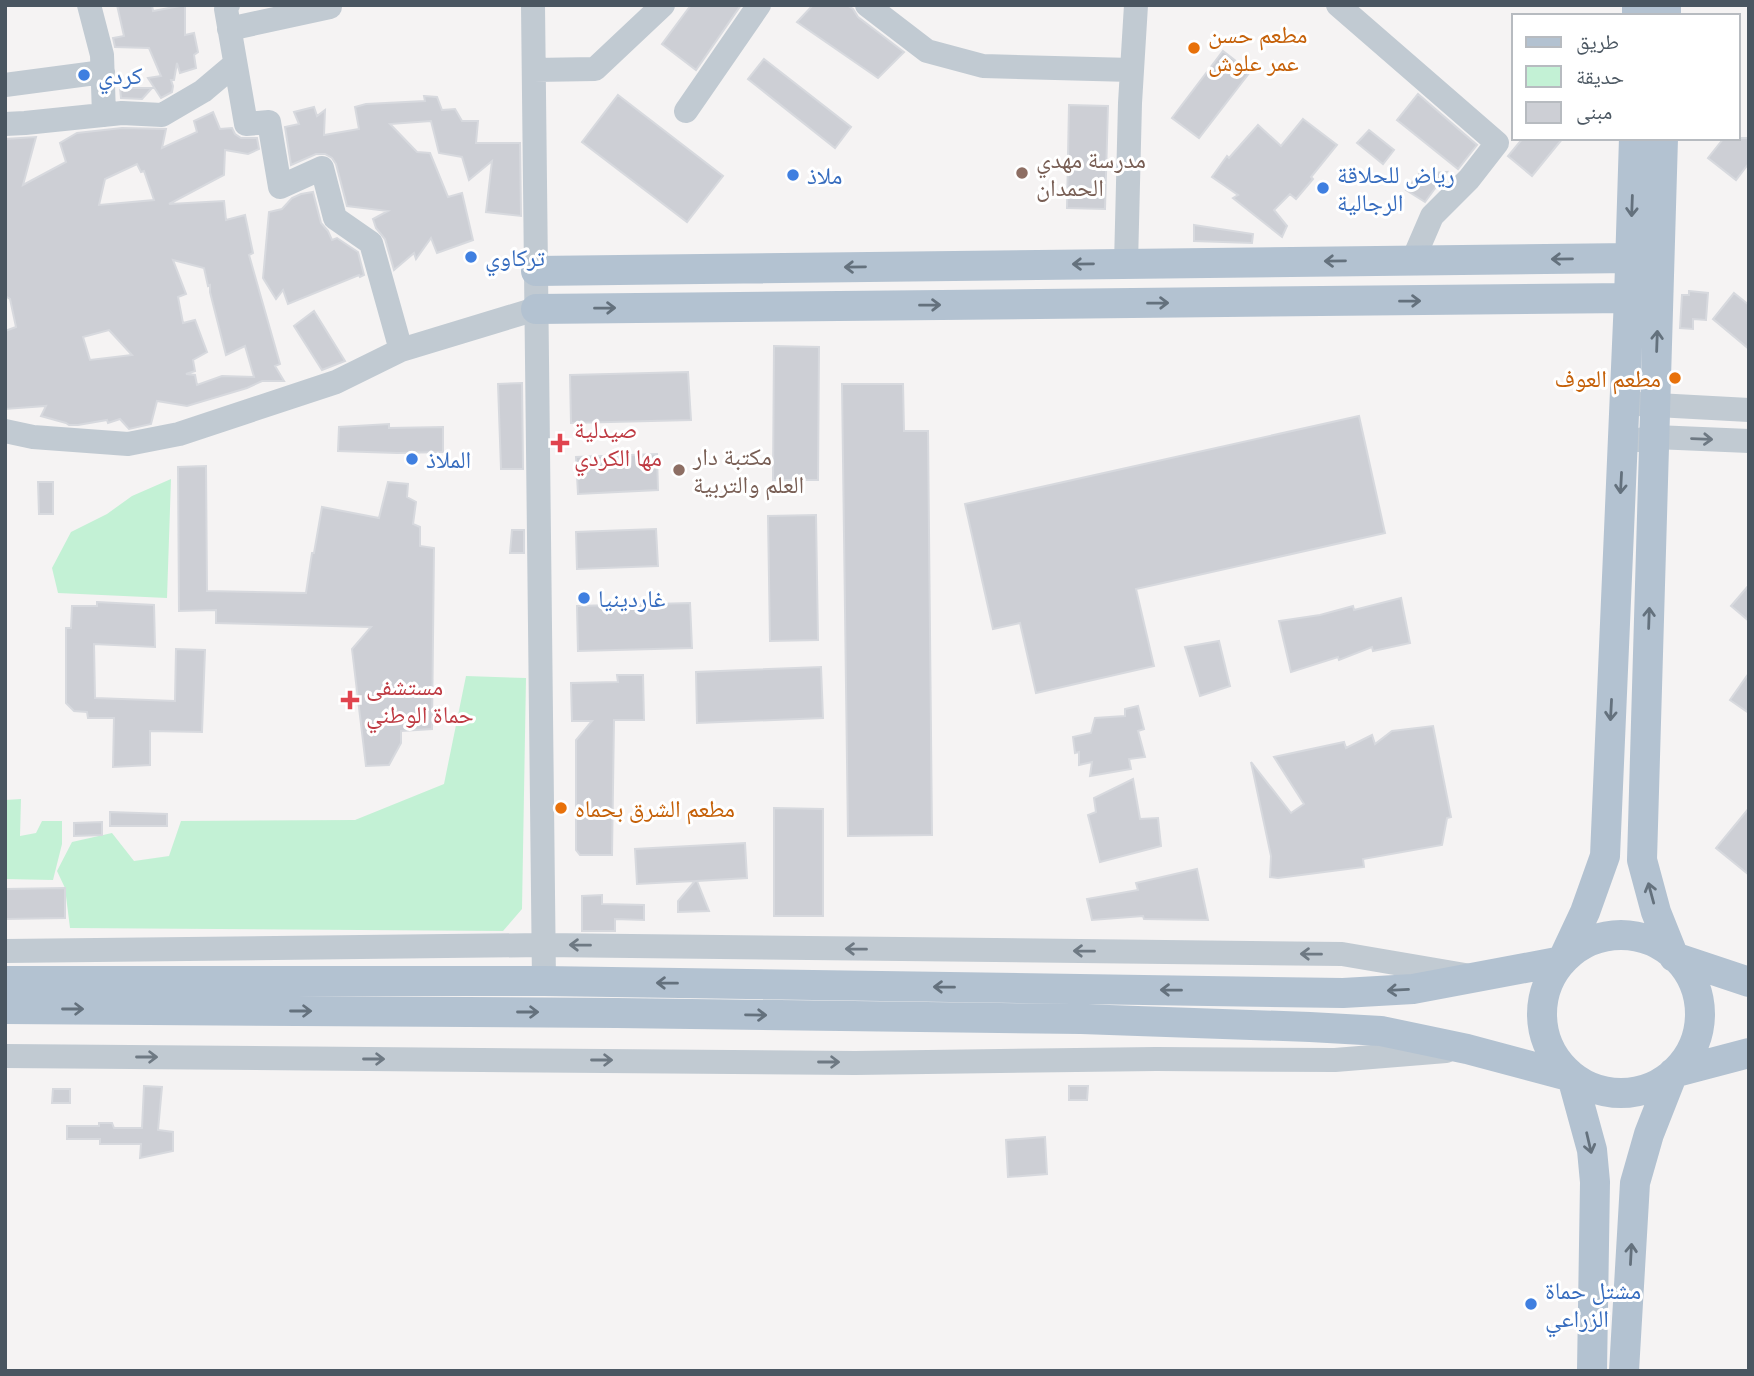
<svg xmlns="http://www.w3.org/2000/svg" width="1754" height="1376" viewBox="0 0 1754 1376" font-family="'Archivo Narrow','Noto Naskh Arabic',sans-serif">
  <rect width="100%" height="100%" fill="#f5f3f3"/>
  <path fill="#c3f1d5" d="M 171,479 L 167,598 L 58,593 L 52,568 L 71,532 L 107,514 L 132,496 Z
    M 466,676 L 526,678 L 522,909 L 503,931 L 70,928 L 65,888 L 57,871 L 72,842 L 112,833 L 134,861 L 169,856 L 181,821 L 355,820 L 444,784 Z
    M 21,799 L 20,836 L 36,833 L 42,821 L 62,821 L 62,844 L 53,880 L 5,879 L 5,800 Z"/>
  <path fill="#cdcfd5" stroke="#d7d9de" stroke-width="2" fill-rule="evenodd" d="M 117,5 L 152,5 L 153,11 L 185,5 L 185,35 L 194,33 L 198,52 L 194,55 L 196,68 L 180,73 L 177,63 L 174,80 L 171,80 L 173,86 L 172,92 L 161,98 L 148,78 L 161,76 L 149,48 L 115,47 L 113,38 L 124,36 Z
    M 691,5 L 741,5 L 696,70 L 662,44 Z
    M 813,5 L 847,5 L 853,9 L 858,17 L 904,52 L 878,78 L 797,22 Z
    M 1223,51 L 1250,72 L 1199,138 L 1172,118 Z
    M 764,59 L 851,127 L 835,148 L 748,79 Z
    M 120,88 L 152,88 L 142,99 L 121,98 Z
    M 1418,94 L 1477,145 L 1458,169 L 1397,120 Z
    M 618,95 L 723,176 L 687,222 L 582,142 Z
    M 424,96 L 437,97 L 442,110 L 455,109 L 462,121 L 478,121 L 476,143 L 520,143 L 521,216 L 486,212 L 492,161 L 469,180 L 462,157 L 439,153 L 431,121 L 390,124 L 417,152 L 430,153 L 448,197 L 462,193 L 473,240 L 437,253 L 431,238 L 416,259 L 414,253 L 394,270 L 385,239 L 376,228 L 373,219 L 388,211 L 347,206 L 336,164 L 332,158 L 325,154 L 316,154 L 291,165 L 285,127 L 299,124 L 294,112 L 314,107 L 317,116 L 325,110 L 324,135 L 359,129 L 355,107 L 366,104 L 425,101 Z
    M 1069,105 L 1108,106 L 1105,209 L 1067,208 Z
    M 213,112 L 220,129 L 232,128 L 235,134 L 241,138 L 257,138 L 259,149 L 248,154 L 225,150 L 224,175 L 169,204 L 224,201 L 226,220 L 245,215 L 253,253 L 249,255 L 280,364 L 275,366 L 284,381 L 262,381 L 247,388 L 187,406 L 157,401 L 151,424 L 129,429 L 120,419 L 108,423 L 107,420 L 78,425 L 69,425 L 66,423 L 41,416 L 46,406 L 5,409 L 5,331 L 16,327 L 10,299 L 5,296 L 5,139 L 36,137 L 23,185 L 66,162 L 60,143 L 77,133 L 122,128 L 166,129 L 162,148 L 197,132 L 194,121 ZM 137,164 L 141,172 L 144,171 L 154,200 L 99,205 L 105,179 ZM 173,260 L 204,268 L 208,286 L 210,285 L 210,292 L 226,355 L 245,346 L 254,377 L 222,376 L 197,385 L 195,375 L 186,374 L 195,371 L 193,360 L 207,352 L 195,320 L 183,323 L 178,297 L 186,294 ZM 109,330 L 132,355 L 90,360 L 83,337 Z
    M 1303,119 L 1337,145 L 1311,177 L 1313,179 L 1296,199 L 1290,194 L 1274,210 L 1287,226 L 1282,237 L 1233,198 L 1238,195 L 1212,177 L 1227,156 L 1229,158 L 1258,125 L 1281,146 Z
    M 1369,130 L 1394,150 L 1383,164 L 1357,143 Z
    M 1523,138 L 1563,138 L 1532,176 L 1508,156 Z
    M 1724,138 L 1749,138 L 1749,163 L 1736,180 L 1708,158 Z
    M 1447,172 L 1425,202 L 1406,190 L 1419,174 Z
    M 313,192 L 321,223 L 328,231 L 332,240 L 337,238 L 358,252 L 364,275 L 360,277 L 359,275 L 288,304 L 283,290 L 276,299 L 263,278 L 269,212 L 282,209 L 292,198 L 301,194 Z
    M 1194,225 L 1253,234 L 1252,243 L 1194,241 Z
    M 1689,291 L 1708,293 L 1706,320 L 1693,319 L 1693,329 L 1680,328 L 1682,295 L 1689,295 Z
    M 1734,293 L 1749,305 L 1749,349 L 1713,319 Z
    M 314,311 L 345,361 L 322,370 L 294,326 Z
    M 774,346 L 819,347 L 818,480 L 773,480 Z
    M 688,372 L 691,420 L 571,423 L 570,375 Z
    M 522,383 L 523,469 L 501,469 L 498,384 Z
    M 842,384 L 903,384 L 904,431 L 928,431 L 932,835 L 848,836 Z
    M 1359,416 L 1385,533 L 1136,589 L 1154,666 L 1036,693 L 1020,623 L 993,629 L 965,504 Z
    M 389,424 L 389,428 L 443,427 L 443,452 L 397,453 L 338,451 L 339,427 Z
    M 657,454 L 658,490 L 578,494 L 576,457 Z
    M 206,466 L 207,591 L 306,593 L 312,553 L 314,553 L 322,507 L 379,518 L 388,482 L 408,484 L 407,497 L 416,502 L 413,524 L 420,527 L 420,546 L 434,548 L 432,729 L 401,731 L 401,743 L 389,765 L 366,766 L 352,649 L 371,627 L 216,623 L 216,610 L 179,611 L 178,467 Z
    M 38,482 L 53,482 L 53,514 L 39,514 Z
    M 816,515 L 818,640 L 770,641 L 768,516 Z
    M 656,529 L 658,566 L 577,569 L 576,532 Z
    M 512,530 L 524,530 L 524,553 L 510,553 Z
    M 1749,585 L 1749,621 L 1731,606 Z
    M 1401,598 L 1410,643 L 1373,651 L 1372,647 L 1339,660 L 1338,657 L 1291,672 L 1279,621 L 1320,615 L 1353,606 L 1354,610 Z
    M 97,602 L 154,605 L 155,647 L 94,644 L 95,698 L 175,701 L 176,649 L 205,650 L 202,732 L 150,731 L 150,765 L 113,767 L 114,718 L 88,718 L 87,712 L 74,711 L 66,703 L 66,628 L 71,628 L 72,606 L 97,606 Z
    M 690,603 L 692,648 L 578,651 L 577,606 Z
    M 1219,641 L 1230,686 L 1200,696 L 1185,647 Z
    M 821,667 L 823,718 L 697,723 L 696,672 Z
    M 1749,673 L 1749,713 L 1730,700 Z
    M 617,675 L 643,675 L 644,720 L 614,720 L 612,855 L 580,855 L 576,850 L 576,740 L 592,721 L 572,721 L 571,683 L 618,682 Z
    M 1138,706 L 1144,729 L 1138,731 L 1145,757 L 1129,759 L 1131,769 L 1090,776 L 1092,762 L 1079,765 L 1079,752 L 1075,753 L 1073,737 L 1091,733 L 1095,718 L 1125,716 L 1125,709 Z
    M 1433,726 L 1451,817 L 1447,818 L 1442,845 L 1363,859 L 1364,867 L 1278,878 L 1270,877 L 1271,856 L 1251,762 L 1291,813 L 1304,804 L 1274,757 L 1344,742 L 1346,748 L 1372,735 L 1375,744 L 1392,731 Z
    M 1133,779 L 1140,819 L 1158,818 L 1161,846 L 1100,862 L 1088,815 L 1096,812 L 1094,798 Z
    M 774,808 L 823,809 L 823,916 L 774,916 Z
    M 1749,808 L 1749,875 L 1716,848 Z
    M 110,812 L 167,814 L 167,826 L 110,826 Z
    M 102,822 L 102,835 L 74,836 L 74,823 Z
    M 745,843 L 747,878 L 697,881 L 709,911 L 678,912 L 678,901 L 695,881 L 637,884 L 635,849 Z
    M 1197,869 L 1208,920 L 1144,919 L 1143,916 L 1092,920 L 1087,899 L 1138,890 L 1136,883 Z
    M 65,888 L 65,918 L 5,919 L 5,889 Z
    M 602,895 L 602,904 L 644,905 L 644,920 L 615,919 L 615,931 L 582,931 L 582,896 Z
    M 144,1086 L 162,1087 L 158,1130 L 173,1132 L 173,1151 L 140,1158 L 141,1144 L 100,1144 L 100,1139 L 67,1139 L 67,1126 L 99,1126 L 99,1123 L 112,1123 L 114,1128 L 142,1128 Z
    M 1069,1086 L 1088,1086 L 1087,1100 L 1069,1100 Z
    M 53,1089 L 70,1089 L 70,1103 L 52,1103 Z
    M 1045,1137 L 1047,1174 L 1008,1177 L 1006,1140 Z"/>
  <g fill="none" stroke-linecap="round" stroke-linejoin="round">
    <path stroke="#c1cad2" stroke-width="24" d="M 89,5 L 102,55 L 104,115
      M 228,5 L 226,9 L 246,124 L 269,122 L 280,187 L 322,168 L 335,218 L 371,243 L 401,350
      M 533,5 L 544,981
      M 867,5 L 927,51 L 983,66 L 1132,70
      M 1338,5 L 1497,143 L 1469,179 L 1432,216 L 1413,260
      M 229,29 L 330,7 L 330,5
      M 534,70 L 595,69 L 663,5
      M 5,85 L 103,72
      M 686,111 L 759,5
      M 5,124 L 25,123 L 122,113 L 162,115 L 203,91 L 235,64
      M 1126,264 L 1130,103 L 1136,5
      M 1638,404 L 1749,410
      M 5,431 L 33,437 L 128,444 L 179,434 L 336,382 L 401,350 L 536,309
      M 1638,440 L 1655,437 L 1749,441
      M 5,951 L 543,945 L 1342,954 L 1465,975
      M 5,1056 L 855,1063 L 1156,1059 L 1335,1060 L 1446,1051"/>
    <path stroke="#b3c2d1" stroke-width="30" d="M 1637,16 L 1637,5
      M 1666,16 L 1666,5
      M 1663,138 L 1642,860 L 1656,912 L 1674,957 L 1749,982
      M 536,271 L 1631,258
      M 536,309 L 1629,298
      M1542 1014a79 79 0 1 1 158 0a79 79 0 1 1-158 0Z
      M 5,981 L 544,981 L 1343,993 L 1413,989 L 1562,961 L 1585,912 L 1605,856 L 1629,298 L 1634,138
      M 5,1009 L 617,1013 L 1081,1019 L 1310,1027 L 1381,1031 L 1467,1049 L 1572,1077 L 1592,1150 L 1595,1182 L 1592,1371
      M 1624,1371 L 1635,1183 L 1649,1134 L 1673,1073 L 1749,1053"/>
  </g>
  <defs><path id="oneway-shaft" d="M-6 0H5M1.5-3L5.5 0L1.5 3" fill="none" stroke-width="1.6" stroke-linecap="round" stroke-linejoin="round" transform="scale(1.75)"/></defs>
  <g stroke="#64717d">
    <use href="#oneway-shaft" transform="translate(1632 206) rotate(92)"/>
    <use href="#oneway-shaft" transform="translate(1562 259) rotate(179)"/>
    <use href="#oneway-shaft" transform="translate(1335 261) rotate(179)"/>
    <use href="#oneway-shaft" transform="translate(1083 264) rotate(179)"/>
    <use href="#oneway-shaft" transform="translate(855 267) rotate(179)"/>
    <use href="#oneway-shaft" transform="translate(1410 301) rotate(-1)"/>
    <use href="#oneway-shaft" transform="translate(1158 303) rotate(-1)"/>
    <use href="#oneway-shaft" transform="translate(930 305) rotate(-1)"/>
    <use href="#oneway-shaft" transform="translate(605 308) rotate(-1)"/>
    <use href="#oneway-shaft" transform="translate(1657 341) rotate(-88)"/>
    <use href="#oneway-shaft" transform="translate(1621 483) rotate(93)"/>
    <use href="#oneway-shaft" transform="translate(1649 618) rotate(-88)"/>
    <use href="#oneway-shaft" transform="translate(1611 710) rotate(93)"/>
    <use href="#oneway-shaft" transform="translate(1651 893) rotate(-105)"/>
    <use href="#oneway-shaft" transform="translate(667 983) rotate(-179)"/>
    <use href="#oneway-shaft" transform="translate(944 987) rotate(-179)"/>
    <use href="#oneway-shaft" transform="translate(1171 990) rotate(-179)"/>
    <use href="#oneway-shaft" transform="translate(1398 990) rotate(177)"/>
    <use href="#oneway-shaft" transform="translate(73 1009)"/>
    <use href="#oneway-shaft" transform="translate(301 1011)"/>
    <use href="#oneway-shaft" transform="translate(528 1012)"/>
    <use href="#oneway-shaft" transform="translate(756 1015) rotate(1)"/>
    <use href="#oneway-shaft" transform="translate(1589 1143) rotate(77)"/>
    <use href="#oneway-shaft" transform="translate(1631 1254) rotate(-87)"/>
  </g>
  <g stroke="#6e7983">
    <use href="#oneway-shaft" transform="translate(1702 439) rotate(2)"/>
    <use href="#oneway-shaft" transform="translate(580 945) rotate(-179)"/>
    <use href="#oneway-shaft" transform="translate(856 949) rotate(-179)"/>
    <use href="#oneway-shaft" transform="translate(1084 951) rotate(-179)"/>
    <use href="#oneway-shaft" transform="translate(1311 954) rotate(-179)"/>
    <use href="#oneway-shaft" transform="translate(147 1057)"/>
    <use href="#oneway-shaft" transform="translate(374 1059)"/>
    <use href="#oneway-shaft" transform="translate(602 1060)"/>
    <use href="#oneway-shaft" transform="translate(829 1062)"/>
  </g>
  <g fill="#e8710a" stroke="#fff" stroke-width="2.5">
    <circle cx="1194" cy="48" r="7"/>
    <circle cx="1675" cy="378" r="7"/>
    <circle cx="561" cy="808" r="7"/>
  </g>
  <g fill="#3f7fe0" stroke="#fff" stroke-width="2.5">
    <circle cx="84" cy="75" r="7"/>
    <circle cx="793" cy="175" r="7"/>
    <circle cx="1323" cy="188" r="7"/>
    <circle cx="471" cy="257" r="7"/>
    <circle cx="412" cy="459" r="7"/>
    <circle cx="584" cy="598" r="7"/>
    <circle cx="1531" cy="1304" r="7"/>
  </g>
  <g fill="#8d6e63" stroke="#fff" stroke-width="2.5">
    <circle cx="1022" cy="173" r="7"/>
    <circle cx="679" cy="470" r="7"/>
  </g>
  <g fill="#e0444e" stroke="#fff" stroke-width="2.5">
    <path d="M556.5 432.5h7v7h7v7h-7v7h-7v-7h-7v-7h7z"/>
    <path d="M346.5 689.5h7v7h7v7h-7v7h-7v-7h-7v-7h7z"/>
  </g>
  <g text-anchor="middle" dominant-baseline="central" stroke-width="6" stroke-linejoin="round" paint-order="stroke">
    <g font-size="24" fill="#c56008" stroke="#fff" text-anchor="start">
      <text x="1208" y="34">مطعم حسن<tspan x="1208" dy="28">عمر علوش</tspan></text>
      <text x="1661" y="378" text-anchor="end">مطعم العوف</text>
      <text x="575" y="808">مطعم الشرق بحماه</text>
    </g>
    <g font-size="24" fill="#366cbe" stroke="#fff" text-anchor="start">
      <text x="98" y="75">كردي</text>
      <text x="1337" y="174">رياض للحلاقة<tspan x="1337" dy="28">الرجالية</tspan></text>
      <text x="807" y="175">ملاذ</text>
      <text x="485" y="257">تركاوي</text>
      <text x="426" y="459">الملاذ</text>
      <text x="598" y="598">غاردينيا</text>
      <text x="1545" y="1290">مشتل حماة<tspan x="1545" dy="28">الزراعي</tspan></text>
    </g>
    <g font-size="24" fill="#785e54" stroke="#fff" text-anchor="start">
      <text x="1036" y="159">مدرسة مهدي<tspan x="1036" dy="28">الحمدان</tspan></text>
      <text x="693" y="456">مكتبة دار<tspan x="693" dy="28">العلم والتربية</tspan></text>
    </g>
    <g font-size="24" fill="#be3a42" stroke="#fff" text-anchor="start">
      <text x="574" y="429">صيدلية<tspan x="574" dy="28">مها الكردي</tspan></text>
      <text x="366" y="686">مستشفى<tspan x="366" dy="28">حماة الوطني</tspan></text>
    </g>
  </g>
  <rect width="1754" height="1376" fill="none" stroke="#4a5661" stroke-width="14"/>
  <rect x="1512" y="14" width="228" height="126" fill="#ffffff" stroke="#b7bbc0" stroke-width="2"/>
  <rect x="1526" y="37" width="35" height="10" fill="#b3c2d1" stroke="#b7bbc0" stroke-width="2"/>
  <text x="1576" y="49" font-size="21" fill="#4a5661">طريق</text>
  <rect x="1526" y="66" width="35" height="21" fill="#c3f1d5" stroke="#b7bbc0" stroke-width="2"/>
  <text x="1576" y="84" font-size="21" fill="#4a5661">حديقة</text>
  <rect x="1526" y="102" width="35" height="21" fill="#cdcfd5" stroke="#b7bbc0" stroke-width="2"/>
  <text x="1576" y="119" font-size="21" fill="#4a5661">مبنى</text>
</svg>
